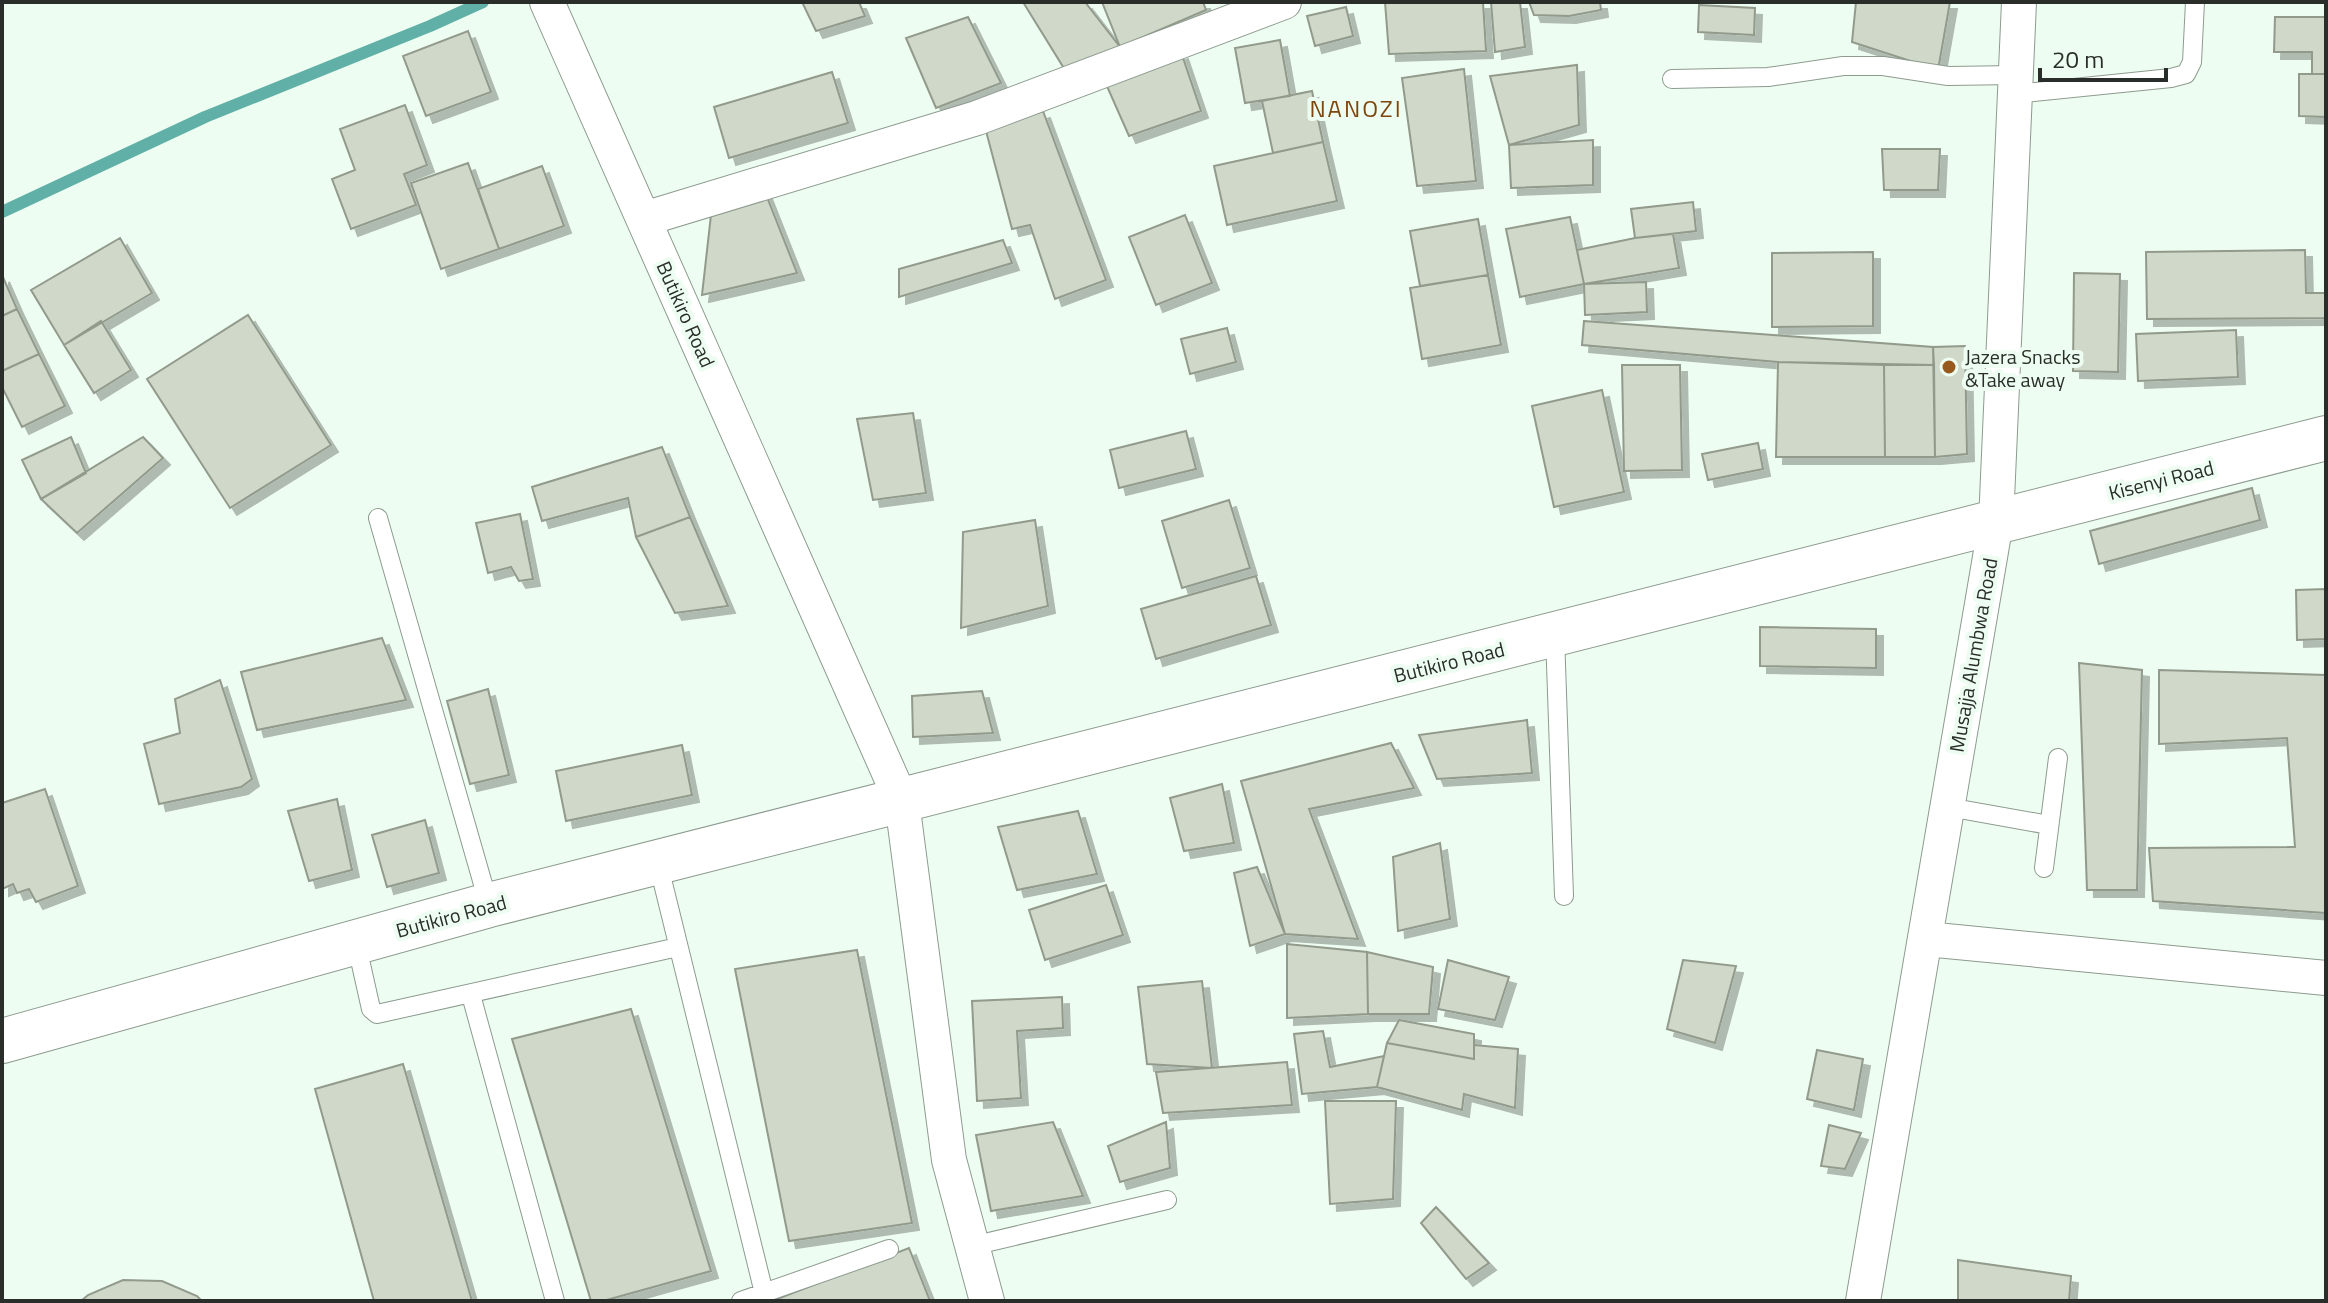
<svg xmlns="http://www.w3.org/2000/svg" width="2328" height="1303" viewBox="0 0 2328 1303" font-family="'Titillium Web',sans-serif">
  <defs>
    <filter id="shadow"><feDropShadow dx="7" dy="7" stdDeviation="0" flood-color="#0004"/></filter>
  </defs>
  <rect width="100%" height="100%" fill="#eefdf1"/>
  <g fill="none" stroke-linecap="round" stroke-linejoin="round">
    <path stroke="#60b0a7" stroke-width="12" d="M 2,212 L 205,117 L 430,26 L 483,2"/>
  </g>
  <path fill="#cfd8c9" stroke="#929a8c" stroke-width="2" filter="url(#shadow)" d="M 802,2 L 859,2 L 865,16 L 816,31 Z
    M 1023,2 L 1085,2 L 1120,47 L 1070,78 Z
    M 1102,2 L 1203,2 L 1206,10 L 1120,47 Z
    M 1385,2 L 1483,2 L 1486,51 L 1389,54 Z
    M 1491,2 L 1520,2 L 1525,47 L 1495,52 Z
    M 1529,2 L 1600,2 L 1601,10 L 1569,16 L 1534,15 Z
    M 1856,2 L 1950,2 L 1938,70 L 1852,42 Z
    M 1699,5 L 1755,8 L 1754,35 L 1698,32 Z
    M 1346,7 L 1353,36 L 1315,46 L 1307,16 Z
    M 968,17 L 1001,83 L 936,108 L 906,38 Z
    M 2275,17 L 2326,17 L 2326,74 L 2312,74 L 2312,52 L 2274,52 Z
    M 468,31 L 491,92 L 426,116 L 403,56 Z
    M 1280,40 L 1290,96 L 1245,103 L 1235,48 Z
    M 1181,52 L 1201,111 L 1129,136 L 1106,84 Z
    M 1577,65 L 1579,125 L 1509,145 L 1490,76 Z
    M 1464,69 L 1476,181 L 1417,186 L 1402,78 Z
    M 832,72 L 848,123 L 729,158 L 714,107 Z
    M 2299,74 L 2326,74 L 2326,117 L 2299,116 Z
    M 1312,91 L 1323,142 L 1273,153 L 1262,101 Z
    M 405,105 L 427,165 L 404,174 L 416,205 L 351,229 L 332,179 L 355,170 L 340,129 Z
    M 1043,111 L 1106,280 L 1055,299 L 1030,225 L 1012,229 L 986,131 Z
    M 1593,140 L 1593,185 L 1511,188 L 1509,145 Z
    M 1323,142 L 1337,201 L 1227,225 L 1214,166 Z
    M 1882,149 L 1940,149 L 1938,190 L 1884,190 Z
    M 468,163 L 499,249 L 441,269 L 411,183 Z
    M 542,166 L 564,226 L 499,249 L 478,189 Z
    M 765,192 L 797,273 L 702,295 L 712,206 Z
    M 1693,202 L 1696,231 L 1635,238 L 1631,209 Z
    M 1185,215 L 1212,283 L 1156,305 L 1129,237 Z
    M 1570,217 L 1584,284 L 1520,297 L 1506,229 Z
    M 1478,219 L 1488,275 L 1420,286 L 1410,231 Z
    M 1673,234 L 1679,268 L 1584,284 L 1577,250 L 1635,238 Z
    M 120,238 L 152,293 L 64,345 L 31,290 Z
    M 1003,240 L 1012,263 L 899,297 L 899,269 Z
    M 2305,250 L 2306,293 L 2326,293 L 2326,318 L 2147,319 L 2146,252 Z
    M 1873,252 L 1873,326 L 1772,327 L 1772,253 Z
    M 2074,273 L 2120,274 L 2118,372 L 2073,371 Z
    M 2,275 L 17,309 L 2,316 Z
    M 1488,275 L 1501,345 L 1422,359 L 1410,288 Z
    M 1646,282 L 1647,312 L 1585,315 L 1584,284 Z
    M 17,309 L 39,354 L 2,371 L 2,316 Z
    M 248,315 L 331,445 L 230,508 L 147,379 Z
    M 101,321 L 131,370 L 94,393 L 64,345 Z
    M 1584,321 L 1933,347 L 1934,365 L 1778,362 L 1582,345 Z
    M 1227,328 L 1236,362 L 1190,374 L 1181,339 Z
    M 2236,330 L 2238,377 L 2138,381 L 2136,334 Z
    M 1965,346 L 1967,454 L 1935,457 L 1933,347 Z
    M 39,354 L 65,406 L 22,427 L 2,387 L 2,371 Z
    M 1778,362 L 1884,365 L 1885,457 L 1776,457 Z
    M 1622,365 L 1680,365 L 1682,470 L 1624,471 Z
    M 1884,365 L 1934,365 L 1935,457 L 1885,457 Z
    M 1602,390 L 1624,492 L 1554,507 L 1532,406 Z
    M 913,413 L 926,493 L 873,500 L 857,419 Z
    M 1186,431 L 1196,469 L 1119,488 L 1110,450 Z
    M 71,437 L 86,473 L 41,499 L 22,460 Z
    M 143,437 L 163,458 L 77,533 L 41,499 Z
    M 1758,443 L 1763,469 L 1708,480 L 1702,454 Z
    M 662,447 L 690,517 L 636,537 L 628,498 L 542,521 L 532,487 Z
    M 2252,488 L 2260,520 L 2099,564 L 2090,531 Z
    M 1229,500 L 1250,568 L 1182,588 L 1162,521 Z
    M 520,514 L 533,579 L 519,581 L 511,567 L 488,573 L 476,523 Z
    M 690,517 L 728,606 L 675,613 L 636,537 Z
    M 1035,520 L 1048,606 L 961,628 L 963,532 Z
    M 1256,576 L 1271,625 L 1156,659 L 1141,609 Z
    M 2326,589 L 2326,639 L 2297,640 L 2296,590 Z
    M 1760,627 L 1876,629 L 1876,668 L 1760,666 Z
    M 382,638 L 406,700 L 257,730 L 241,672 Z
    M 2079,663 L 2142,670 L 2137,890 L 2087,890 Z
    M 2159,670 L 2326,675 L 2326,913 L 2153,901 L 2149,848 L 2295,847 L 2287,738 L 2159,744 Z
    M 220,680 L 252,779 L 241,787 L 159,804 L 144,744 L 180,733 L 175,699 Z
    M 488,689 L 509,775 L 470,784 L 447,701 Z
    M 982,691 L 993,733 L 913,737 L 912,696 Z
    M 1527,720 L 1532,773 L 1437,779 L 1419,735 Z
    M 1391,743 L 1414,788 L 1309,809 L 1358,939 L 1285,934 L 1241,781 Z
    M 682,745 L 692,795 L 566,821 L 556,771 Z
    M 1222,784 L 1234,843 L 1184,851 L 1170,798 Z
    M 45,789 L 78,886 L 36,902 L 29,889 L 17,893 L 13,884 L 2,889 L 2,803 Z
    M 337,799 L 352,870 L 309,881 L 288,811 Z
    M 1078,811 L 1097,874 L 1017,890 L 998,827 Z
    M 425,820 L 439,873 L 387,887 L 372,835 Z
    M 1440,843 L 1450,919 L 1398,931 L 1393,857 Z
    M 1257,867 L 1285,934 L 1250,946 L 1234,873 Z
    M 1106,885 L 1123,935 L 1045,960 L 1029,910 Z
    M 1287,944 L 1367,952 L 1368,1014 L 1287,1018 Z
    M 857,950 L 912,1223 L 789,1241 L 735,969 Z
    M 1367,952 L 1433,967 L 1429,1014 L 1368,1014 Z
    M 1448,960 L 1509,977 L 1495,1020 L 1438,1009 Z
    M 1683,960 L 1736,966 L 1715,1043 L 1667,1029 Z
    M 1202,981 L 1212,1068 L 1147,1064 L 1138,987 Z
    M 1062,997 L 1063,1028 L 1017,1031 L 1021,1098 L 977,1101 L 972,1001 Z
    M 631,1009 L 711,1271 L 603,1301 L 591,1301 L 512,1039 Z
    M 1399,1020 L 1474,1034 L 1474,1059 L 1387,1043 Z
    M 1323,1031 L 1330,1067 L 1384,1056 L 1377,1087 L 1302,1094 L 1294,1034 Z
    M 1387,1043 L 1474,1059 L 1474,1045 L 1518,1049 L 1515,1108 L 1464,1094 L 1462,1110 L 1377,1087 Z
    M 1817,1050 L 1863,1059 L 1854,1110 L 1807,1099 Z
    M 1287,1062 L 1292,1105 L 1163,1113 L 1156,1072 Z
    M 403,1064 L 472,1301 L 374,1301 L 315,1089 Z
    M 1325,1101 L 1396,1101 L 1393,1199 L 1330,1204 Z
    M 1053,1122 L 1083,1196 L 991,1211 L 976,1135 Z
    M 1166,1122 L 1170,1168 L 1120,1182 L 1108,1146 Z
    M 1829,1125 L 1861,1133 L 1845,1169 L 1821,1166 Z
    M 1436,1207 L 1489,1263 L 1466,1279 L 1421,1223 Z
    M 909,1248 L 930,1301 L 772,1301 Z
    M 1958,1260 L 2071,1276 L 2069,1301 L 1958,1301 Z
    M 123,1280 L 162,1281 L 197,1296 L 202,1301 L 81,1301 L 88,1295 Z"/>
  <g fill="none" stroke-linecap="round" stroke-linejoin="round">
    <g stroke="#8d9b8f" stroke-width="20">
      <path id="lane" d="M 1672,79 L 1768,77 L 1843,66 L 1883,66 L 1948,76 L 2016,75
        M 2015,94 L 2171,78 L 2186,74 L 2192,62 L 2195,2
        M 378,518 L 489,905
        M 1555,635 L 1564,896
        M 1948,807 L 2049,825
        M 658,863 L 764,1293
        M 2044,868 L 2058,758
        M 356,942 L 371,1009 L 377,1014 L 678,947
        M 471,995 L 555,1301
        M 972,1246 L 1167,1200
        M 741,1301 L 889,1249"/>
    </g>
    <g stroke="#8d9b8f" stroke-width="36">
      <path id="street" d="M 547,2 L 902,802 L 949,1160 L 987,1301
        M 644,219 L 977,118 L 1284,2
        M 1926,939 L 2326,978
        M 1863,1301 L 1996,522 L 2019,2"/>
    </g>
    <g stroke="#8d9b8f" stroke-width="46">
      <path id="secondary" d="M 2,1041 L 489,905 L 2326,438"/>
    </g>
    <use href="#lane" stroke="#fff" stroke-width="18"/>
    <use href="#street" stroke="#fff" stroke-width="34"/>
    <use href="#secondary" stroke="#fff" stroke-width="44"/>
  </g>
  <circle fill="#975a1e" stroke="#eefdf1" stroke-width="3" cx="1949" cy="367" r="8"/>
  <g text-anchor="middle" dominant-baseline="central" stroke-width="8" stroke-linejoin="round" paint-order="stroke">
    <g font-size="20" fill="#292e2a" stroke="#eefdf1">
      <text transform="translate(686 314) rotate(66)">Butikiro Road</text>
      <text transform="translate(2161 480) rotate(-14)">Kisenyi Road</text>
      <text transform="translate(1973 655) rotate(-80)">Musajja Alumbwa Road</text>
      <text transform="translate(1449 662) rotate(-14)">Butikiro Road</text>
      <text transform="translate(451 916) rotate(-15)">Butikiro Road</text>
    </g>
    <g font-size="20" fill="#292e2a" stroke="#eefdf1" text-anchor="start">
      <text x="1965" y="356">Jazera Snacks<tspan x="1965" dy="23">&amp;Take away</tspan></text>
    </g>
    <g font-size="24" letter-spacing="2" fill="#7d460c" stroke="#eefdf1">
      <text x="1356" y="108">NANOZI</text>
    </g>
  </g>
  <rect width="2328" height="1303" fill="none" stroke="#292e2a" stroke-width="8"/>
  <path d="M2040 68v12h126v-12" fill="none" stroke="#292e2a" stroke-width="4"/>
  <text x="2052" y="68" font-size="24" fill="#292e2a" stroke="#eefdf1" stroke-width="6" paint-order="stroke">20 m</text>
</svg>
